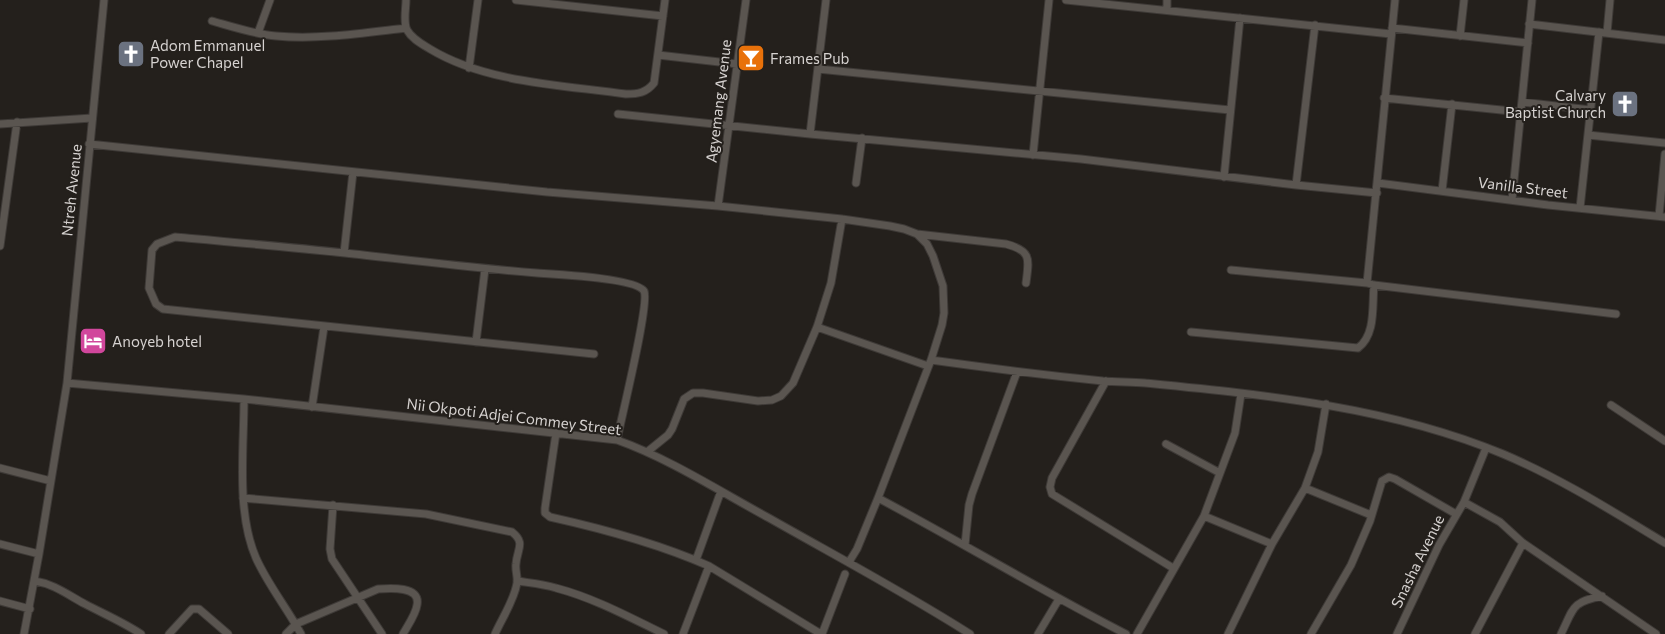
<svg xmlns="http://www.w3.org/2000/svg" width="1665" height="634" viewBox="0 0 1665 634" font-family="Commissioner,sans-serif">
  <rect width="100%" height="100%" fill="#24201c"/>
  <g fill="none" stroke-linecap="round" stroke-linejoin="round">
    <g stroke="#3e3a37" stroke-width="9">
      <path id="minor" d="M 406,0 C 406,9 403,22 407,30 C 412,39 422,44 430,49 C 486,83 563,85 626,94 C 638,94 646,93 654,83 L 665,0
        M 516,0 L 663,16
        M 1066,0 L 1391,34
        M 1167,10 L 1167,0
        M 212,21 C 233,27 254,34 276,36 C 318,40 363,33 406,28
        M 1529,24 L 1665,40
        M 1392,28 L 1528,43
        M 258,33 L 270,0
        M 1607,33 L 1610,0
        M 1460,36 L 1464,0
        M 658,55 L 737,64
        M 469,68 L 478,0
        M 818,69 L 1230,110
        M 1384,98 L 1521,112
        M 1522,102 L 1591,110
        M 618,114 L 810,134 L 1081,159 L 1296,185 L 1377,193
        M 0,124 L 92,118
        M 810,134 L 826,0
        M 1588,135 L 1665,143
        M 89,144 L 547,192 L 718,206 L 842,219 L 890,226 L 904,229 L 917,234 L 927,244 L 933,256 L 943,286 L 944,313 L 942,325 L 931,360 L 878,498 L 857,549 L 849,562
        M 1033,155 L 1049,0
        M 1224,177 L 1240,18
        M 856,183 L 862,138
        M 1378,183 L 1548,205 L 1665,217
        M 1296,185 L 1315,25
        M 1442,191 L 1452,104
        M 1512,200 L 1532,0
        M 718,206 L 746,0
        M 1580,208 L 1599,32
        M 1659,216 L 1665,154
        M 917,234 L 1006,244 C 1032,251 1029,259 1026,283
        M 0,246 L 17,122
        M 344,253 L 353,172
        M 1231,270 L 1367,283 L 1374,285 L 1616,314
        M 1367,283 L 1395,0
        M 817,327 L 928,366
        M 1191,332 L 1358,348 C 1376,335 1372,306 1374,285
        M 476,342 L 485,269
        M 594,354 L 163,309 L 156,304 L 149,288 L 152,250 L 157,244 L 175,237 C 231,242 288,247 345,253 C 409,260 473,268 537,273 C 554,274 636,278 644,291 C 650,303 621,419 617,440
        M 931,360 C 988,368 1045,375 1103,381 C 1117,382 1131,382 1145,383 C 1266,395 1390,407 1503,454 C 1560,478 1612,511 1665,543
        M 1106,381 L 1052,478 L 1050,487 L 1052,494 L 1173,568
        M 67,383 L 244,399 L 617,440 C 668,458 721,492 769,518 C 836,556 904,592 970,634
        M 244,399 C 244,449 236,512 256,558 C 268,585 287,608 301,634
        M 1611,405 L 1665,441
        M 312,407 L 324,327
        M 556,433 L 545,508 L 545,513 L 550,517 C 604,529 657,543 709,566 L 821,634
        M 1166,444 L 1220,473
        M 647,452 L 668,435 L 672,429 L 684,399 L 693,393 L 703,393 L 758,401 L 772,400 L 781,396 L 793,383 L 817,327 L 831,283 L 842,219
        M 0,468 L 51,481
        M 1305,488 L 1371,515
        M 243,498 L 426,514 L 512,532 C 526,543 517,549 516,564 C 515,570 518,577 517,583 C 514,601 502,618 495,634
        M 878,498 C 961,542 1042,591 1126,634
        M 1464,502 L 1500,522 L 1523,543 L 1656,634
        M 333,505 L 330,549 L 332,559 L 382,634
        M 1204,516 L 1272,544
        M 0,544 L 39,554
        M 965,545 L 969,505 L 972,494 L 1017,372
        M 696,560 L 721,491
        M 35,581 C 54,584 68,595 85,604 C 104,614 123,622 141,634
        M 517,581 C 530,583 543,584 556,588 C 594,598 629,617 664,634
        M 0,601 L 30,609
        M 24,634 L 39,554 L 67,383 L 104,0
        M 169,634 L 192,609 L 199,609 L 228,634
        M 286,634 L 296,624 L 378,589 C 390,588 421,586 417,605 C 416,614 408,625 403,634
        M 683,634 L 709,566
        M 822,634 L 845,574
        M 1038,634 L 1059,599
        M 1137,634 L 1204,516 L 1235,433 L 1241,394
        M 1228,634 L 1272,544 L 1305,488 L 1318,452 L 1326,404
        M 1311,634 L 1351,565 L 1370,521 L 1382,481 L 1389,477 L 1395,479 L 1456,514
        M 1397,634 L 1439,545 L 1464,502 L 1486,448
        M 1475,634 L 1523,543
        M 1561,634 C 1574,608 1571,602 1602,596"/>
    </g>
    <use href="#minor" stroke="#5a5550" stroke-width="7"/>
  </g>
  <defs>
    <g id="church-square" transform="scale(1.4375)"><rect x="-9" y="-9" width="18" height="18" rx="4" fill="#6b7280" stroke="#24201c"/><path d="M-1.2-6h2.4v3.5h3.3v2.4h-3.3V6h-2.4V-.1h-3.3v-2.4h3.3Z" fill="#fff"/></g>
    <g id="bar-square" transform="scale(1.4375)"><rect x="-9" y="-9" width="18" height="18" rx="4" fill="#e8710a" stroke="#24201c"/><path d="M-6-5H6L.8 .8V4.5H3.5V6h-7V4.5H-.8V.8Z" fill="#fff"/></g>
    <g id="hotel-square" transform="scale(1.4375)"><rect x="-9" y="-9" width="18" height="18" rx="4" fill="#d1479c" stroke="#24201c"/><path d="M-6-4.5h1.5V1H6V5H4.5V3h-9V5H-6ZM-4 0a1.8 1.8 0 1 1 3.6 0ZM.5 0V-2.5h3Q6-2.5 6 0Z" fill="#fff"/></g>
  </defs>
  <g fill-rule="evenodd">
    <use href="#church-square" x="131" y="54"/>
    <use href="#bar-square" x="751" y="58"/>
    <use href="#church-square" x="1625" y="104"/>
    <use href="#hotel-square" x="93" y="341"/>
  </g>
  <g text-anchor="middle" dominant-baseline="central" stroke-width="4" stroke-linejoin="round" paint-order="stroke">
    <g font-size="15" fill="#d6d2d0" stroke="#24201c" text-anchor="start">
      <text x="150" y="45">Adom Emmanuel<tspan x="150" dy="17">Power Chapel</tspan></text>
      <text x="770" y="58">Frames Pub</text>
      <text x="1606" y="95" text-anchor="end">Calvary<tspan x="1606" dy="17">Baptist Church</tspan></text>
      <text x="112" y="341">Anoyeb hotel</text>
    </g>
    <g font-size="15" fill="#d6d2d0" stroke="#24201c">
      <text transform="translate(718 101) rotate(-83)">Agyemang Avenue</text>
      <text transform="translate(1523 187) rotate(7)">Vanilla Street</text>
      <text transform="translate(71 190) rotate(-84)">Ntreh Avenue</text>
      <text transform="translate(514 416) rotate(7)">Nii Okpoti Adjei Commey Street</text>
      <text transform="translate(1417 561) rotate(-64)">Snasha Avenue</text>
    </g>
  </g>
</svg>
